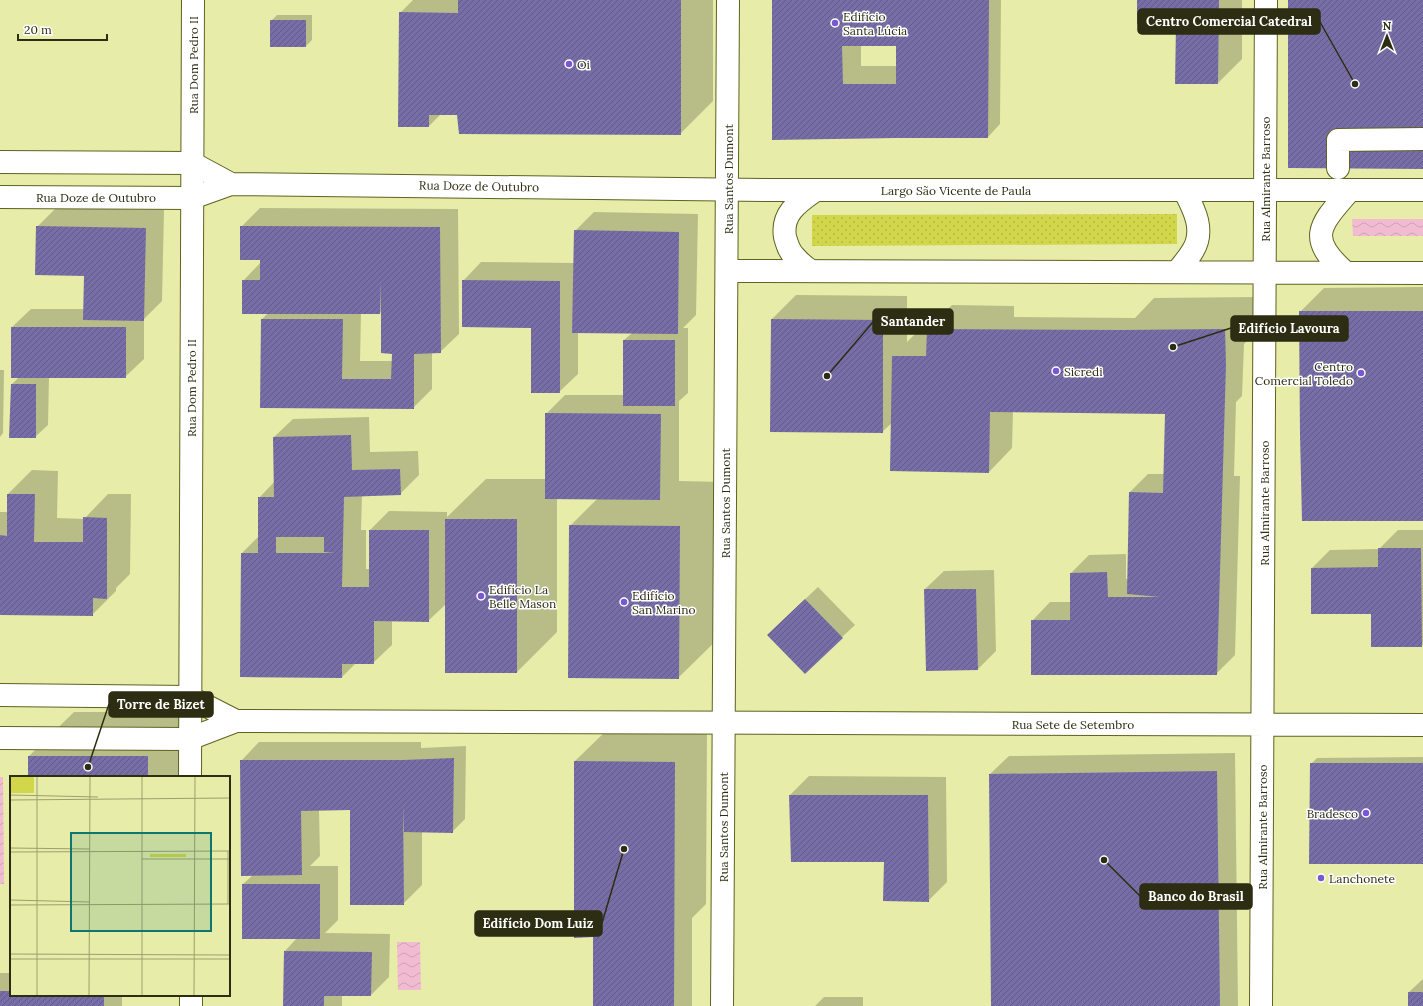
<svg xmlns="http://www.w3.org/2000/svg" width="1423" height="1006" viewBox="0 0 1423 1006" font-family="Lora,serif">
  <defs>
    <pattern id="green-dots" width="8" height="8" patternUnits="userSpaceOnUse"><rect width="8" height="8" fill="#d1d64a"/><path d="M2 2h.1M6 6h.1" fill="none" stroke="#b4b840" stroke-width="1.8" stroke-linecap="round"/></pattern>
    <pattern id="water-waves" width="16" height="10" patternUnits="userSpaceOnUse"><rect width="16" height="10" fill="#f1bcd2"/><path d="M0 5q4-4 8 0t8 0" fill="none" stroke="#cfa2b3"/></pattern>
    <pattern id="building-hatch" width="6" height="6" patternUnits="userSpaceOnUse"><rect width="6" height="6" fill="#786ea7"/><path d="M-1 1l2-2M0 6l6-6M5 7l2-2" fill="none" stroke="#635b87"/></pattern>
  </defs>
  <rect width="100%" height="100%" fill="#e7eca8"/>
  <path fill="url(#green-dots)" d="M 1177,214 L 1177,244 L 812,246 L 812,215 Z"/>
  <path fill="url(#water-waves)" d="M 1352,219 L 1423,219 L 1423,236 L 1353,236 Z
    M 0,777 L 3,777 L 4,884 L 0,884 Z
    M 397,942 L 420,942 L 421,990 L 398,990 Z"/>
  <path fill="#0003" fill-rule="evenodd" d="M 413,0 L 713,0 L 713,101 L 680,134 L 458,114 L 441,114 L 429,126 L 400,13 Z
    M 773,0 L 1001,0 L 1000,124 L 988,137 L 773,139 ZM 898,43 L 898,66 L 861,66 L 861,45 Z
    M 1138,0 L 1242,0 L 1242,59 L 1218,83 L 1177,24 Z
    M 277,15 L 312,15 L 312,40 L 306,46 L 271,21 Z
    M 56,208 L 164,210 L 162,301 L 144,319 L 144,359 L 125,377 L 49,377 L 48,425 L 35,437 L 12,384 L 19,377 L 12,327 L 31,309 L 84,309 L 85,275 L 37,227 Z
    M 260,208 L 458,209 L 459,334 L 440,352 L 432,353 L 432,389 L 413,408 L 261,407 L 262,319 L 268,313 L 243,281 L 261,262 L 261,259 L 241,227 ZM 382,311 L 393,353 L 393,361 L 360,361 L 361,313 L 380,313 Z
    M 594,212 L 698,214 L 696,315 L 683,328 L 688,328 L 688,393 L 679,401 L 679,481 L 724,482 L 723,634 L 678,678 L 570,526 L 597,499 L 557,498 L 557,632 L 517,672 L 446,604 L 428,621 L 392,620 L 392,645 L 373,663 L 356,663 L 342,677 L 242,553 L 259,536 L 259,498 L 275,481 L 274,437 L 293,419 L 369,417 L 370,452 L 418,451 L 419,475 L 400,494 L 362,495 L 361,530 L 366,530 L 366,569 L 370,569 L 370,530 L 389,511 L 447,512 L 447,517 L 486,479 L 546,479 L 546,414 L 565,395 L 624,395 L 624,340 L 632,333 L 578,332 L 578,374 L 559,392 L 532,327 L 463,281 L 481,262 L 574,263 L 575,231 Z
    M 1423,287 L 1423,520 L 1300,312 L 1324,288 Z
    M 796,295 L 907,296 L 907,342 L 917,332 L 928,332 L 928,329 L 952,305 L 1014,306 L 1014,317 L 1135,318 L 1154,298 L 1257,297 L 1258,330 L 1244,344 L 1242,396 L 1236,402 L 1234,476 L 1240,476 L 1235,655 L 1216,674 L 1032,621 L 1050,602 L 1071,602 L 1071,573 L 1089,555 L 1126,554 L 1126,579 L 1128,579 L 1130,492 L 1148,474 L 1165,474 L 1166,413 L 1013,411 L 1012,448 L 989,472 L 892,423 L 882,432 L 771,431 L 772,319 Z
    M 0,370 L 4,370 L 3,433 L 0,437 Z
    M 32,470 L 58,471 L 57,518 L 84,519 L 108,494 L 131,494 L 130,574 L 116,588 L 116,591 L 92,615 L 0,614 L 0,512 L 8,512 L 8,494 Z
    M 1398,530 L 1423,530 L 1423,644 L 1422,646 L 1372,613 L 1312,568 L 1330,550 L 1379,549 Z
    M 994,570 L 996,651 L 978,669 L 925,589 L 944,571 Z
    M 818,587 L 855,625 L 842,637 L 781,622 Z
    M 74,712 L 192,712 L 192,777 L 29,777 L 29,756 Z
    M 608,729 L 707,730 L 706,904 L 692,918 L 692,1006 L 594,1006 L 594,937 L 575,761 Z
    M 259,742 L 421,742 L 421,748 L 466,746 L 465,819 L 452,832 L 422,831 L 422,885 L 403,904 L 351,809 L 319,810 L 320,856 L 310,866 L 338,866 L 338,920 L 325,933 L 390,934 L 389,977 L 371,995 L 342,995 L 342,1006 L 284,1006 L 285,951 L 297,938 L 243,884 L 253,875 L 241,761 Z
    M 1235,753 L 1238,1006 L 992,1006 L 990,774 L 1009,756 Z
    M 1423,757 L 1423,863 L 1311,764 L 1317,758 Z
    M 809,776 L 946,777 L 947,882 L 928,901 L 885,861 L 790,795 Z
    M 11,956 L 11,995 L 122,995 L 122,1006 L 0,1006 L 0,973 L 10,973 Z
    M 1423,979 L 1423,1006 L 1409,1006 L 1409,992 Z
    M 824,997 L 863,997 L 863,1006 L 815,1006 Z"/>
  <path fill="url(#building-hatch)" fill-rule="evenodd" d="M 458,0 L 681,0 L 681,135 L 459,134 L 457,115 L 429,115 L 429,127 L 398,127 L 399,12 L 458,13 Z
    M 772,0 L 989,0 L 988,138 L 896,138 L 772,140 ZM 842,46 L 896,46 L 896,84 L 843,84 Z
    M 1137,0 L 1219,0 L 1218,84 L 1175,84 L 1176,25 L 1137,24 Z
    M 1288,0 L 1423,0 L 1423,169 L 1288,168 Z
    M 270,20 L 306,20 L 306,47 L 270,47 Z
    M 36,226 L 146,228 L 144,321 L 83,320 L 84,276 L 35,275 Z
    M 240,226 L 440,227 L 441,353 L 414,354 L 414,409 L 260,408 L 261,319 L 343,319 L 342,379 L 391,379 L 392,354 L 381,353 L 381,281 L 380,314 L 242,314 L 242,280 L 260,280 L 260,260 L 240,260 Z
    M 574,230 L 679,232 L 678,334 L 572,333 Z
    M 462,280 L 560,281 L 560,393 L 531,393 L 531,328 L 462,327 Z
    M 1299,311 L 1423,311 L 1423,521 L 1302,521 L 1300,435 Z
    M 771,319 L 883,320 L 883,433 L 770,432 Z
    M 11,327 L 126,327 L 126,378 L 11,378 Z
    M 927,329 L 1121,330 L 1225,329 L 1226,364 L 1217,675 L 1031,675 L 1031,620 L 1070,620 L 1070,573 L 1107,572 L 1108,597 L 1160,597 L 1127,594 L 1129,492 L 1163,493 L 1165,414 L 990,412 L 989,473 L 890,471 L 892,356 L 926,356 Z
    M 623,340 L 675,340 L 675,406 L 623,406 Z
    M 11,384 L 36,384 L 36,438 L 9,438 Z
    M 545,413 L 661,414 L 660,500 L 545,499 Z
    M 351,435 L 352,470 L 400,469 L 401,495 L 344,497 L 342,587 L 369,587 L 369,530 L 429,530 L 429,622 L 374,621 L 374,664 L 342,664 L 342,678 L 240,677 L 241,553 L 258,553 L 258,497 L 274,497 L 273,437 ZM 276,537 L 324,537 L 324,552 L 335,553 L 276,553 Z
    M 7,494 L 35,494 L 34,542 L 83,542 L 83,517 L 107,518 L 107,599 L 93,598 L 93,616 L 0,615 L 0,535 L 7,536 Z
    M 445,519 L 517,519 L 517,673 L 445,673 Z
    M 569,525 L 680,526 L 679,679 L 568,678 Z
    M 1378,548 L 1421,548 L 1422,647 L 1371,647 L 1371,614 L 1311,614 L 1311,568 L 1378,567 Z
    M 924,589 L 976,589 L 978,670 L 926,671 Z
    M 805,599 L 843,638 L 805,674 L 767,635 Z
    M 28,756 L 148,756 L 148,777 L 28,777 Z
    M 454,758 L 453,833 L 404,832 L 403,804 L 404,905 L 350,905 L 350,810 L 301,811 L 302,875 L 241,876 L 240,760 L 403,760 Z
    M 574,761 L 675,762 L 674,1006 L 593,1006 L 593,937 L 574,938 Z
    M 1310,763 L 1423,763 L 1423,864 L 1309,864 Z
    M 1217,771 L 1220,1006 L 991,1006 L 989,774 Z
    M 789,795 L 928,795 L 929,902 L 883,901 L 884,862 L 791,862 Z
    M 242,884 L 320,884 L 320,939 L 242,939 Z
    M 284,951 L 372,952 L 371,996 L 324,996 L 324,1006 L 283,1006 Z
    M 9,957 L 11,957 L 11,995 L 104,995 L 104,1006 L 0,1006 L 0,991 L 9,991 Z
    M 1408,992 L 1423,992 L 1423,1006 L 1408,1006 Z"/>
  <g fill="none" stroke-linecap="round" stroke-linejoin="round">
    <g stroke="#5f6221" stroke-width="24">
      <path id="street" d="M 0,162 L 192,163 L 231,184
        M 1338,168 L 1338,140 L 1423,139
        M 0,197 L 192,198 L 231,184 L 766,190 L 1423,190
        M 727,271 L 1423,273
        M 811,271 C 805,267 799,262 794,256 C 789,251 787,244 785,237 C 781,213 799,202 816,190
        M 1177,272 C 1182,265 1188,259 1192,252 C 1206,231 1194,209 1184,190
        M 1345,272 C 1305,237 1321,224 1350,190
        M 0,695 L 189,697 L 236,721
        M 0,738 L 189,739 L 236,721 L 1423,725
        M 1261,1006 L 1266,0"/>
    </g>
    <g stroke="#5f6221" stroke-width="24">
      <path id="secondary" d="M 190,777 L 193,0
        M 191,995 L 191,1006
        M 722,1006 L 728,0"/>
    </g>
    <use href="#street" stroke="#fff" stroke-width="22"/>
    <use href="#secondary" stroke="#fff" stroke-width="22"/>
  </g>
  <g fill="#7858d2" stroke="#fff" stroke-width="1.5">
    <circle cx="835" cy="23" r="4"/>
    <circle cx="569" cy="64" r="4"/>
    <circle cx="1056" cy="371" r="4"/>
    <circle cx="1361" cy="373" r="4"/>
    <circle cx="481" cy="596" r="4"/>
    <circle cx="624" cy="602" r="4"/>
    <circle cx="1366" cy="813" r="4"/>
    <circle cx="1321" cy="878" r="4"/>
  </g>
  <g text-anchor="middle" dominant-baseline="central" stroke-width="3" stroke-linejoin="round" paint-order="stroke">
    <g font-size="12" fill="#2c2d12" stroke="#fff" text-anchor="start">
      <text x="843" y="16">Edifício<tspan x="843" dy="14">Santa Lúcia</tspan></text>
      <text x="577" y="64">Oi</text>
      <text x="1353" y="366" text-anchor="end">Centro<tspan x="1353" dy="14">Comercial Toledo</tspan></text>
      <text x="1064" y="371">Sicredi</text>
      <text x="489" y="589">Edifício La<tspan x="489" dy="14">Belle Mason</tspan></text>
      <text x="632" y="595">Edifício<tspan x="632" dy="14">San Marino</tspan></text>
      <text x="1358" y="813" text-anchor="end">Bradesco</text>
      <text x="1329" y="878">Lanchonete</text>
    </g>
    <g font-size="12" fill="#2c2d12" stroke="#fff">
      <text transform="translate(193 65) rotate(-90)">Rua Dom Pedro II</text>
      <text transform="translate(728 179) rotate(-90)">Rua Santos Dumont</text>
      <text transform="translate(1265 179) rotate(-90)">Rua Almirante Barroso</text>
      <text transform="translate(479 186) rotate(1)">Rua Doze de Outubro</text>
      <text x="956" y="190">Largo São Vicente de Paula</text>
      <text x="96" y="197">Rua Doze de Outubro</text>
      <text transform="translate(191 388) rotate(-90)">Rua Dom Pedro II</text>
      <text transform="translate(725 503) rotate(-90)">Rua Santos Dumont</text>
      <text transform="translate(1264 503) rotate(-90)">Rua Almirante Barroso</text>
      <text x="1073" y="724">Rua Sete de Setembro</text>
      <text transform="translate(723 827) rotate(-90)">Rua Santos Dumont</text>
      <text transform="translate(1262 827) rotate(-90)">Rua Almirante Barroso</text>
    </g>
  </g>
  <g transform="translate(10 776)">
    <rect width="220" height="220" fill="#e7eca8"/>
    <path d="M 0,1 L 24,1 L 24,17 L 0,17 ZM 140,78 L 176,78 L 176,81 L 140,81 Z" fill="#d1d64a"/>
    <path fill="none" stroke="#9ca06c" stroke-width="1" d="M 0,19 L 88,21M 0,24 L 220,22M 0,72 L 80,73M 218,75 L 218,128M 0,76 L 220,75M 132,83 L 220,83M 0,124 L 80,126M 0,129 L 220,128M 0,178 L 220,179M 0,183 L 220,183M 27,219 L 27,1M 79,219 L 80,1M 132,219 L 132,1M 184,219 L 185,1"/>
    <path fill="#0f766e" fill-opacity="0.15" stroke="#0f766e" stroke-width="2" d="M 61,57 L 201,57 L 201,155 L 61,155 Z"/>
    <rect width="220" height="220" fill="none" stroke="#2c2d12" stroke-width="2"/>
  </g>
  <path fill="none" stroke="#2c2d12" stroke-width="1.5" d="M1355 84L1320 22M827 376L873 322M1173 347L1231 328M88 767L109 704M1104 860L1140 896M624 849L602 923"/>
  <g fill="#2c2d12" stroke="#fff" stroke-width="1.5">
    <circle cx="1355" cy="84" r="4"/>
    <circle cx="827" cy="376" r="4"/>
    <circle cx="1173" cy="347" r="4"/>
    <circle cx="88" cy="767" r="4"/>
    <circle cx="1104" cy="860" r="4"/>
    <circle cx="624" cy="849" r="4"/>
  </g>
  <g fill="#2c2d12" stroke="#2c2d12" stroke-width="1.5">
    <rect x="1138" y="9" width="182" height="25" rx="4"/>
    <rect x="873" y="309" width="80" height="25" rx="4"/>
    <rect x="1231" y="316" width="117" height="25" rx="4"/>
    <rect x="109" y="692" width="104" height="25" rx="4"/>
    <rect x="1140" y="884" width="112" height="25" rx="4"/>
    <rect x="475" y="911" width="127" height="25" rx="4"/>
  </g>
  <g font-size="13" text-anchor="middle" font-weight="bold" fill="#fff">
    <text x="1229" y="26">Centro Comercial Catedral</text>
    <text x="913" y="326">Santander</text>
    <text x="1289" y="333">Edifício Lavoura</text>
    <text x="161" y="709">Torre de Bizet</text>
    <text x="1196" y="901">Banco do Brasil</text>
    <text x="538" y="928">Edifício Dom Luiz</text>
  </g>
  <g transform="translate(1387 36)" stroke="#ffffff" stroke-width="3" paint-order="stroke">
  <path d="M0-3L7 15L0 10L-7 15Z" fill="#2c2d12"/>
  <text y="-6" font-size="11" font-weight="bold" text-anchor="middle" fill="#2c2d12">N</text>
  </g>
  <path d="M18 34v6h89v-6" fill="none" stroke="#2c2d12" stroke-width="2"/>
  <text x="24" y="34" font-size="12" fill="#2c2d12" stroke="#ffffff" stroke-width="3" paint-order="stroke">20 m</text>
</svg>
